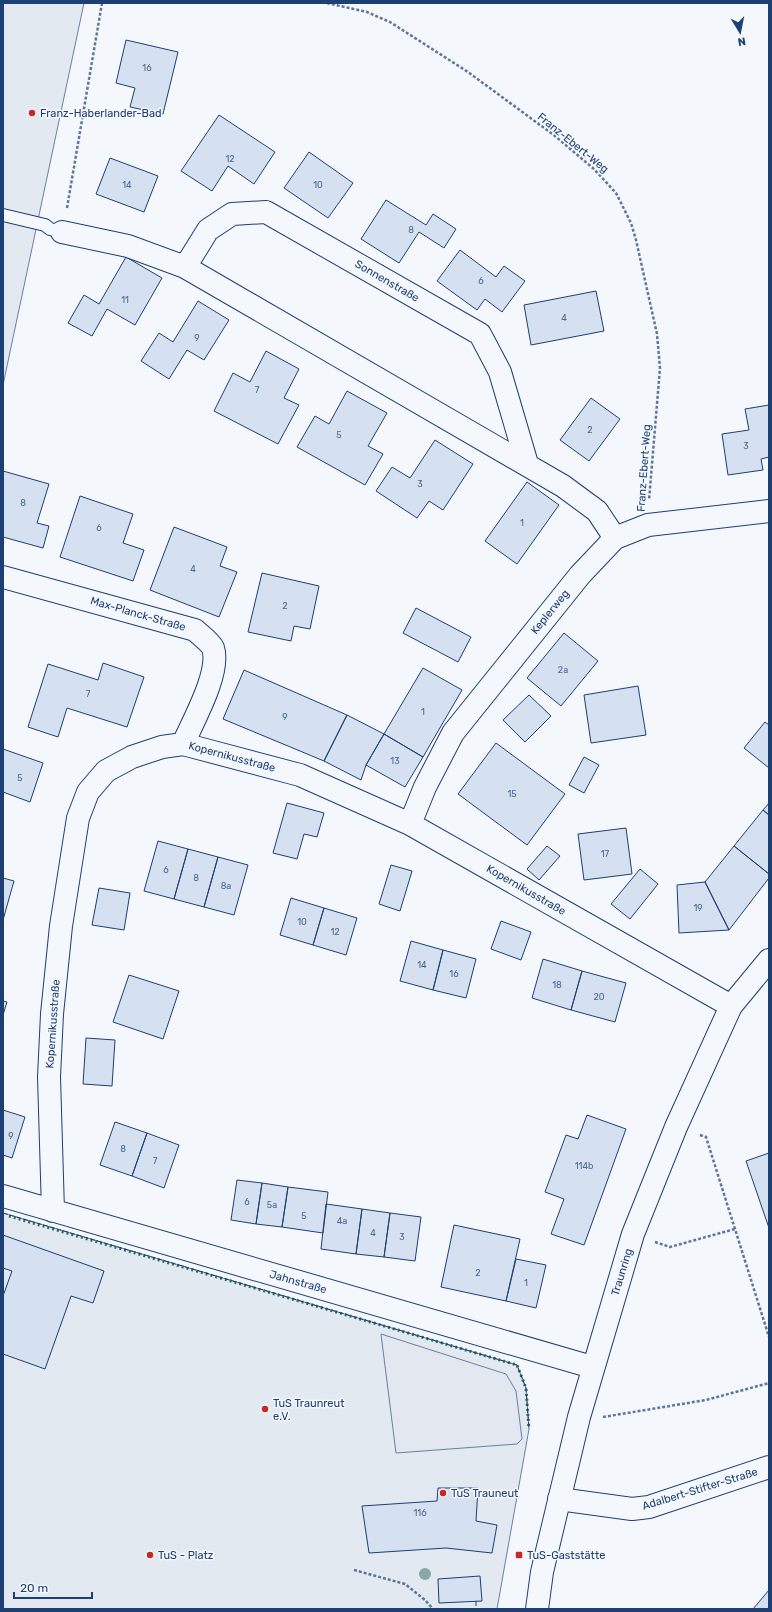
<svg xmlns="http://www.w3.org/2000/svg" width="772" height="1612" viewBox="0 0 772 1612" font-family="Rubik,sans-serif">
  <rect width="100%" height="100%" fill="#f4f7fb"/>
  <path fill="#e3e9f0" stroke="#687fa3" d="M 3,3 L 84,3 L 3,385 Z
    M 3,1213 L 517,1365 L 526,1388 L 529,1429 L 497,1609 L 3,1609 Z"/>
  <path fill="#e3e8f0" stroke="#687fa3" d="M 381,1334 L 506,1374 L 516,1391 L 522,1439 L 517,1444 L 396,1453 Z"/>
  <path fill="#d5e0f0" stroke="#1d3f73" d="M 126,40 L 178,52 L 163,114 L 130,107 L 135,88 L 116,83 Z
    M 219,115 L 275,152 L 254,184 L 228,166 L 212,191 L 181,171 Z
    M 309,152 L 353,183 L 328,218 L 284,188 Z
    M 110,158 L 158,176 L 144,212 L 96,194 Z
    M 386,200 L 426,225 L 433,214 L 456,229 L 444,248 L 419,232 L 399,263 L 361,239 Z
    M 460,250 L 496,277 L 504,266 L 525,281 L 502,312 L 485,299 L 477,310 L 437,281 Z
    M 126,257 L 162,278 L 135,325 L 107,309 L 92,336 L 68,323 L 84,295 L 99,304 Z
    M 596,291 L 604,331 L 531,345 L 524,305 Z
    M 198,301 L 229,320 L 204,360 L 187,350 L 169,379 L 141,361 L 159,333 L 173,342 Z
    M 266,351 L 299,369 L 284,398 L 299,405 L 278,444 L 214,411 L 233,373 L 250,382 Z
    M 347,391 L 387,413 L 368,446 L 383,454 L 365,485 L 297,447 L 315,416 L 329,424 Z
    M 591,398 L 620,419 L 589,461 L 560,440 Z
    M 769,405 L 769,457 L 761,459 L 763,470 L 728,475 L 722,434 L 749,430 L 745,409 Z
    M 435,440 L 473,464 L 443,510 L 429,501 L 417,518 L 376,491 L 392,467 L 410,478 Z
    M 3,471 L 49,484 L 37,523 L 49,526 L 43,548 L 3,537 Z
    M 527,482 L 559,505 L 517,564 L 485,541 Z
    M 80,496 L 133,514 L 123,543 L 144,550 L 133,581 L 60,557 Z
    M 174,527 L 227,547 L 220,566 L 237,572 L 219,617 L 150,590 Z
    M 262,573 L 319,586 L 310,629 L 294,626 L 291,641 L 248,632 Z
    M 416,608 L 471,637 L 458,662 L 403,633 Z
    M 564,633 L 598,661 L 561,706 L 527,678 Z
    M 103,663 L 144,677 L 127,727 L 67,708 L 58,737 L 28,727 L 48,664 L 98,680 Z
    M 423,668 L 462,690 L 423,757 L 384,734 Z
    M 244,670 L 347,715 L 324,761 L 223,719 Z
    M 638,686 L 646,735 L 591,743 L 584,695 Z
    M 529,695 L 551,716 L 525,742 L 503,720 Z
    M 347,715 L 384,734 L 366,765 L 361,780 L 324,761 Z
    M 765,722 L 769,725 L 769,768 L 744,748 Z
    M 384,734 L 423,757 L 405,787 L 366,765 Z
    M 496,743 L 565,794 L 527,845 L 458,794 Z
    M 3,749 L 43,763 L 30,802 L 3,792 Z
    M 584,757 L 599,765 L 584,793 L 569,785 Z
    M 287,803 L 324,813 L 317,837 L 304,834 L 297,859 L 273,853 Z
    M 769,803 L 769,815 L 763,810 Z
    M 763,810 L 769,815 L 769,874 L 734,846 Z
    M 626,828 L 632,874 L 584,880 L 578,834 Z
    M 158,841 L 188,849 L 174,899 L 144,891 Z
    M 547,846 L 560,856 L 539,880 L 527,869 Z
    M 734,846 L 769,874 L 769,878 L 729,930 L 705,882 Z
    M 188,849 L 218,857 L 204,907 L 174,899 Z
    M 218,857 L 248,865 L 234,915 L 204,907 Z
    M 391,865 L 412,871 L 400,911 L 379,904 Z
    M 640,869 L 658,884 L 630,919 L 611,904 Z
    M 3,878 L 14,881 L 3,920 Z
    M 705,882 L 729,930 L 679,933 L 677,885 Z
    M 99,888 L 130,893 L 124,930 L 92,925 Z
    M 291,898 L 324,908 L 313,945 L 280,935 Z
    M 324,908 L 357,918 L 346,955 L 313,945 Z
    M 501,921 L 531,932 L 521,960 L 491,949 Z
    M 411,941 L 443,950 L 433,990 L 400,981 Z
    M 443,950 L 476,959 L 466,998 L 433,990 Z
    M 543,959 L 582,971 L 571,1010 L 532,998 Z
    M 582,971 L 626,983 L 615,1022 L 571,1010 Z
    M 129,975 L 179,991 L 163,1039 L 113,1022 Z
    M 3,1001 L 7,1002 L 3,1015 Z
    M 86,1038 L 115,1040 L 112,1086 L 83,1084 Z
    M 3,1110 L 25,1117 L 12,1158 L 3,1155 Z
    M 587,1115 L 626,1129 L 584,1245 L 551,1234 L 564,1199 L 545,1192 L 566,1135 L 578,1139 Z
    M 115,1122 L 147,1133 L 132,1176 L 100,1165 Z
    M 147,1133 L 179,1145 L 164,1188 L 132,1176 Z
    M 769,1153 L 769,1228 L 746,1161 Z
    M 237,1180 L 262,1183 L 256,1224 L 231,1220 Z
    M 262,1183 L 288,1187 L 282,1227 L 256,1224 Z
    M 288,1187 L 328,1192 L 323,1233 L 282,1227 Z
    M 326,1204 L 362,1209 L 356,1254 L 321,1249 Z
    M 362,1209 L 390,1213 L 384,1257 L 356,1254 Z
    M 390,1213 L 421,1217 L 415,1261 L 384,1257 Z
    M 454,1225 L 520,1239 L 506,1301 L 441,1287 Z
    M 3,1235 L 104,1271 L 93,1303 L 71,1296 L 45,1369 L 3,1354 L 3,1296 L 12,1271 L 3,1268 Z
    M 516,1259 L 546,1265 L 536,1308 L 506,1301 Z
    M 438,1488 L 478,1488 L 476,1521 L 497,1525 L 492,1553 L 446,1548 L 369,1553 L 362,1506 L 437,1501 Z
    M 480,1576 L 482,1601 L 439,1603 L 438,1579 Z
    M 769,1590 L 769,1609 L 753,1609 Z"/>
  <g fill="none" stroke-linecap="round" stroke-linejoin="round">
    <g stroke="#1d3f73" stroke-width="14">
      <path id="service" d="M 3,215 L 45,225 L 50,229 L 62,232"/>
    </g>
    <g stroke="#1d3f73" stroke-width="24">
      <path id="minor" d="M 62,232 L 128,246 L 185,267 L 563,486 L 597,511 L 615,538
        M 185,267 L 208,230 L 232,214 L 266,212 L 480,334 L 500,372 L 527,464
        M 3,577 L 195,630 C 200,635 210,642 213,648 C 221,672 193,721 183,744
        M 410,824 L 425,787 L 453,733 L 580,575 L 615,538 L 648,525 L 769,511
        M 3,1196 L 592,1367
        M 53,1211 L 49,1077 L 52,1014 L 61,926 L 78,818 L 88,792 L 106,771 L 132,757 L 162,747 L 183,744 L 300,775 L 410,824 L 731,1006
        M 559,1499 L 632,1509 L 649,1507 L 769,1467"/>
    </g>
    <g stroke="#1d3f73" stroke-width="24">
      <path id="tertiary" d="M 537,1609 L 542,1572 L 579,1417 L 633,1234 L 676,1127 L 731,1006 L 769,960"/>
    </g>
    <path stroke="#5e769c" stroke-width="2.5" stroke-dasharray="3 2" stroke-linecap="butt" d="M 327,3 L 367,12 L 390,22 L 468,72 L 555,136 L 594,169 L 616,193 L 631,223 L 636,240 L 657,334 L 660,368 L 649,500
      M 67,208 L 102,3
      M 700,1135 L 706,1137 L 769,1337
      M 655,1242 L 670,1247 L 735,1229
      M 603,1417 L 706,1400 L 769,1383
      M 354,1570 L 405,1584 L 425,1600 L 433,1609"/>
    <use href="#service" stroke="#f4f7fb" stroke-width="12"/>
    <use href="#minor" stroke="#f4f7fb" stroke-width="22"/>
    <use href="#tertiary" stroke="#f4f7fb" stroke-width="22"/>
    <path stroke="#2c6c60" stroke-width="3" stroke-dasharray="2 3" stroke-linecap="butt" d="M 9,1216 L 517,1365 L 526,1388 L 529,1429"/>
    <path stroke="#1d3f73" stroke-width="1" stroke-dasharray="5 2" stroke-linecap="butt" d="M 3,1213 L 517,1365 L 526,1388 L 529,1429
      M 476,1601 L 476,1609"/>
  </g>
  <circle fill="#86aba6" cx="425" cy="1574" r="6"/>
  <g fill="#c62828" stroke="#f4f7fb" stroke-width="1.5">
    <circle cx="32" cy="113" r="4"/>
    <circle cx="265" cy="1409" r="4"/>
    <circle cx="443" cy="1493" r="4"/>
    <circle cx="150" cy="1555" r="4"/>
    <rect x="515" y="1551" width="8" height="8" rx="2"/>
  </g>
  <g text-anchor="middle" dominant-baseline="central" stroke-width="3" stroke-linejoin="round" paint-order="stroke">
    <g font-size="9" fill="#4b6792">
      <text x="147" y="68">16</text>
      <text x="230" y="159">12</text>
      <text x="127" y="185">14</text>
      <text x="318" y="185">10</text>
      <text x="411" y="230">8</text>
      <text x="481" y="281">6</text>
      <text x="125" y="300">11</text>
      <text x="564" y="318">4</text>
      <text x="197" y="338">9</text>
      <text x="257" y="390">7</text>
      <text x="590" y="430">2</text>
      <text x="339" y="435">5</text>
      <text x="746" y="446">3</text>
      <text x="420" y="484">3</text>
      <text x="23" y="503">8</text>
      <text x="522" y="523">1</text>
      <text x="99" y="528">6</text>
      <text x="193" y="569">4</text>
      <text x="285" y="606">2</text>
      <text x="563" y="670">2a</text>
      <text x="88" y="694">7</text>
      <text x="423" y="712">1</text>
      <text x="285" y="717">9</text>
      <text x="395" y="761">13</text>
      <text x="20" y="778">5</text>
      <text x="512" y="794">15</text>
      <text x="605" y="854">17</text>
      <text x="166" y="870">6</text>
      <text x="196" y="878">8</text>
      <text x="226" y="886">8a</text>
      <text x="698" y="908">19</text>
      <text x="302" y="922">10</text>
      <text x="335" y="932">12</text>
      <text x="422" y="965">14</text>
      <text x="454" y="974">16</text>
      <text x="557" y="985">18</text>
      <text x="599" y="997">20</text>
      <text x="11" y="1136">9</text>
      <text x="123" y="1149">8</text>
      <text x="155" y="1161">7</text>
      <text x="584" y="1166">114b</text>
      <text x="247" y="1202">6</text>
      <text x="272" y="1205">5a</text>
      <text x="304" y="1216">5</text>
      <text x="342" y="1221">4a</text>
      <text x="373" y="1233">4</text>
      <text x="402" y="1237">3</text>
      <text x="478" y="1273">2</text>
      <text x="526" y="1283">1</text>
      <text x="420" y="1513">116</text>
    </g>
    <g font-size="11" fill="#1d3f73" stroke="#f4f7fb" text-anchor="start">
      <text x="40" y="113">Franz-Haberlander-Bad</text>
      <text x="273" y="1403">TuS Traunreut<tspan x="273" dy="13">e.V.</tspan></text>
      <text x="451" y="1493">TuS Trauneut</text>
      <text x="158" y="1555">TuS - Platz</text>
      <text x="527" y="1555">TuS-Gaststätte</text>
    </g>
    <g font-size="11" fill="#1d3f73" stroke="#f4f7fb">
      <text transform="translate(573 143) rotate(39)">Franz-Ebert-Weg</text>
      <text transform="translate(387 281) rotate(30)">Sonnenstraße</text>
      <text transform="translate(644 468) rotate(-86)">Franz-Ebert-Weg</text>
      <text transform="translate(550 612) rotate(-51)">Keplerweg</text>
      <text transform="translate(138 614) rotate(16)">Max-Planck-Straße</text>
      <text transform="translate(232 757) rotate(15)">Kopernikusstraße</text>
      <text transform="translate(526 890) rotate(30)">Kopernikusstraße</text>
      <text transform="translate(53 1024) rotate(-86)">Kopernikusstraße</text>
      <text transform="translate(622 1272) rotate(-73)">Traunring</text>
      <text transform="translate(298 1282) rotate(16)">Jahnstraße</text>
      <text transform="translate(700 1489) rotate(-17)">Adalbert-Stifter-Straße</text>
    </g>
  </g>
  <rect width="772" height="1612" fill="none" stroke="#1d3f73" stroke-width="8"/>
  <g transform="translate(740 32) rotate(170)" stroke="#f4f7fb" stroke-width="3" paint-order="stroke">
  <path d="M0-3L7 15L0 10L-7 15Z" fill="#1d3f73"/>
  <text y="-6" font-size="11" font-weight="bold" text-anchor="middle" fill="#1d3f73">N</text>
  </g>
  <path d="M14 1592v6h78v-6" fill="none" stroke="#1d3f73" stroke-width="2"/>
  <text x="20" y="1592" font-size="12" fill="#1d3f73" stroke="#f4f7fb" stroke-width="3" paint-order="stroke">20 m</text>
</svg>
